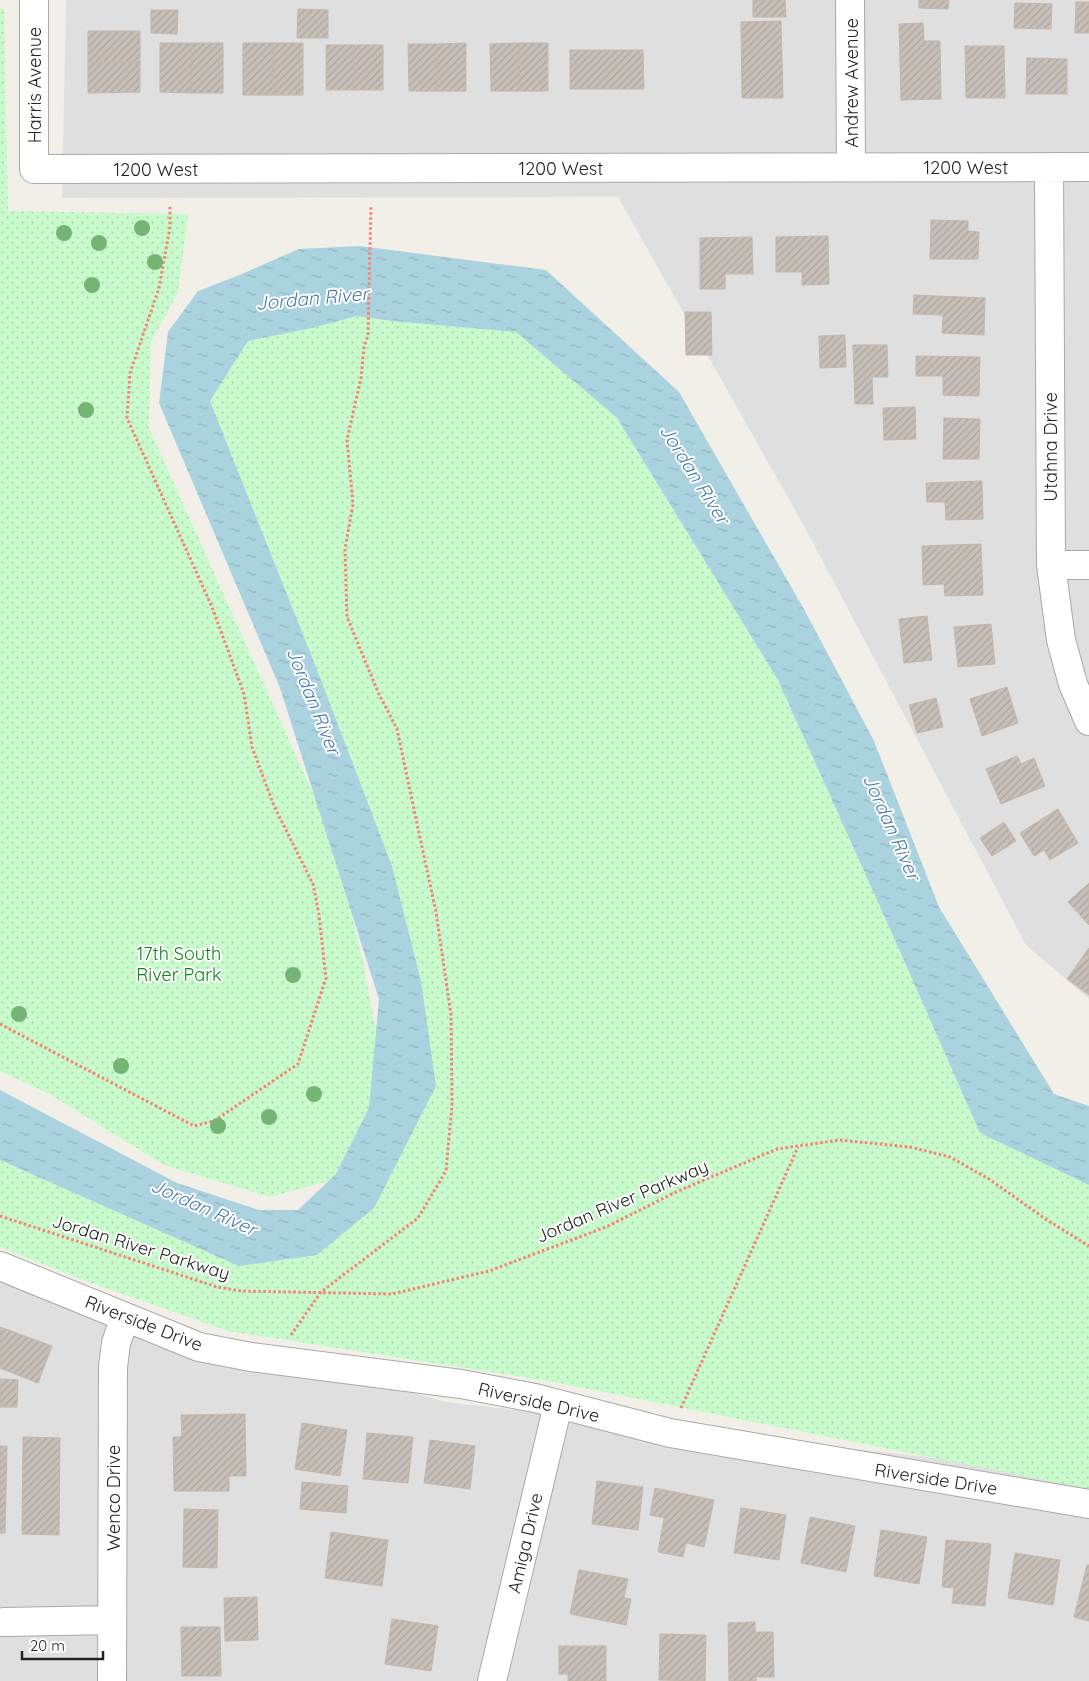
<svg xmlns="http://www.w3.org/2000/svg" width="1089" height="1681" viewBox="0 0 1089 1681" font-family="Quicksand,sans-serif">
  <defs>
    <pattern id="park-dots" width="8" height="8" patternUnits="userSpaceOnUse" patternTransform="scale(1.25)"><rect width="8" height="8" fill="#c8facc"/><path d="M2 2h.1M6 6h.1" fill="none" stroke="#acd6af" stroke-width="1.8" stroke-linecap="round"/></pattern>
    <pattern id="water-ripples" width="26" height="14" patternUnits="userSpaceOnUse" patternTransform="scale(1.25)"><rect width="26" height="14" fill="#aad3df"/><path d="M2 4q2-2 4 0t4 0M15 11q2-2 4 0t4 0" fill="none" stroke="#92b5bf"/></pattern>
    <pattern id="building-hatch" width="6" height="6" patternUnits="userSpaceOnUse" patternTransform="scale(1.25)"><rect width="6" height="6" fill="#c7bfb8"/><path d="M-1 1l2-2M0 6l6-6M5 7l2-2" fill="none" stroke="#aba49e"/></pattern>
  </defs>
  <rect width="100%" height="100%" fill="#f2efe9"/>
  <path fill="#e0dfdf" d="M 66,0 L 1089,0 L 1089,999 L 1026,945 L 804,526 L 618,197 L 62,198 Z
    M 0,1275 L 446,1402 L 1089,1476 L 1089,1681 L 0,1681 Z"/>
  <path fill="url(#park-dots)" d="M 0,9 L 4,9 L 8,211 L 188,214 L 178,292 L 151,342 L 149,428 L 332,836 L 362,958 L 385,1076 L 362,1150 L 332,1180 L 270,1197 L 164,1165 L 51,1095 L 0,1071 Z
    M 357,316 L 392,321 L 516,332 L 617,418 L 778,680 L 891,931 L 980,1133 L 1089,1185 L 1089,1489 L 554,1382 L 228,1331 L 86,1281 L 0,1247 L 0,1160 L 239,1265 L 317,1255 L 421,981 L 392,866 L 316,667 L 210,401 L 248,341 L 312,328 Z"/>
  <path fill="url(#water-ripples)" d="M 359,246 L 546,270 L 679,392 L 805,611 L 874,741 L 939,907 L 1054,1094 L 1089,1106 L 1089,1185 L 980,1133 L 891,931 L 778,680 L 617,418 L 516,332 L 392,321 L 357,316 L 312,328 L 248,341 L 210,401 L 316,667 L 392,866 L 421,981 L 436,1086 L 374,1208 L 317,1255 L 239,1266 L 0,1160 L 0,1090 L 177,1183 L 259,1210 L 298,1210 L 336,1174 L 369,1108 L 379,999 L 280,688 L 159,403 L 168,332 L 198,291 L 237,276 L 299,249 Z"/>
  <path fill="url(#building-hatch)" stroke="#c4b6ab" d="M 753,0 L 785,0 L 786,17 L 753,17 Z
    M 919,0 L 949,0 L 948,9 L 919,8 Z
    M 1076,2 L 1089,2 L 1089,33 L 1075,33 Z
    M 1015,3 L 1052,4 L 1051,29 L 1014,28 Z
    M 298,9 L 328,10 L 328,38 L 297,38 Z
    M 151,10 L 178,10 L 177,34 L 151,33 Z
    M 781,21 L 783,98 L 742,98 L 741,22 Z
    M 923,23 L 924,41 L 940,41 L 941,99 L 901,100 L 899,24 Z
    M 88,31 L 140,31 L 140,62 L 88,62 Z
    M 160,43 L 192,43 L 191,93 L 160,92 Z
    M 192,43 L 223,43 L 223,93 L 191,93 Z
    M 243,43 L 273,43 L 273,95 L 243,95 Z
    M 273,43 L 303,43 L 303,95 L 273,95 Z
    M 466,43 L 466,91 L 437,91 L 437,44 Z
    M 519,43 L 520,91 L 491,91 L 490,44 Z
    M 519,43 L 548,43 L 548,91 L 520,91 Z
    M 408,44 L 437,44 L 437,91 L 409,91 Z
    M 326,45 L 354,45 L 354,90 L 326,90 Z
    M 354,45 L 383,45 L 383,90 L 354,90 Z
    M 965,46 L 1004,46 L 1005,98 L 966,98 Z
    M 570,50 L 643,50 L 644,89 L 570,89 Z
    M 1027,58 L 1067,59 L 1067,94 L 1026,94 Z
    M 88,62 L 140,62 L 140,92 L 88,93 Z
    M 931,220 L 968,221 L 968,231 L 979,232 L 978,259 L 930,259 Z
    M 828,236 L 829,284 L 802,285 L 802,272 L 776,272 L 776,237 Z
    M 752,237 L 753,274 L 725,274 L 725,289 L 700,289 L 700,238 Z
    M 914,295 L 985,298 L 984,335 L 942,333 L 943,315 L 913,314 Z
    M 685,312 L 711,312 L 712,355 L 686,355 Z
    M 845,335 L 846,367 L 820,368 L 819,336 Z
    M 853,345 L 887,345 L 888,377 L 872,377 L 873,404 L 855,404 Z
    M 916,356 L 980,357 L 979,396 L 943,395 L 943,376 L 916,376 Z
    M 915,407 L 916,439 L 884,440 L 883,408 Z
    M 944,418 L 980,419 L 979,459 L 943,459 Z
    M 982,481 L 983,519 L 946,520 L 945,502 L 927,502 L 926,483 Z
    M 981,544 L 983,595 L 945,596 L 944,584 L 923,585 L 922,546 Z
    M 927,616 L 932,660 L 904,663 L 899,619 Z
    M 991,624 L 995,664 L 958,667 L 954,627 Z
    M 1007,687 L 1018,723 L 982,736 L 970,699 Z
    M 936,698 L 943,727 L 917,733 L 909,705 Z
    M 1017,756 L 1021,764 L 1034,758 L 1045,786 L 1001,804 L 986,769 Z
    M 1058,809 L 1078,843 L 1050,860 L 1044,850 L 1034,856 L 1020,833 Z
    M 1004,822 L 1016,841 L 992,856 L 980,838 Z
    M 1089,883 L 1089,925 L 1068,902 Z
    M 1089,948 L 1089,995 L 1067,979 Z
    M 0,1327 L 52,1346 L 38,1383 L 0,1368 Z
    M 0,1379 L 18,1380 L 17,1407 L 0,1407 Z
    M 245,1414 L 246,1476 L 229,1476 L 229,1491 L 174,1491 L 173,1437 L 182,1437 L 181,1415 Z
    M 302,1423 L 347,1430 L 340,1476 L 295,1469 Z
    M 367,1433 L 413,1437 L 408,1483 L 363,1479 Z
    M 23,1437 L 60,1438 L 59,1535 L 22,1534 Z
    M 430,1440 L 475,1446 L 470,1489 L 424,1483 Z
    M 0,1446 L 7,1446 L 5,1533 L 0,1533 Z
    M 597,1481 L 643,1487 L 638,1530 L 592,1524 Z
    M 302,1482 L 348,1486 L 346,1513 L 300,1509 Z
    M 655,1488 L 714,1500 L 704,1547 L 686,1543 L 683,1557 L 658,1552 L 664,1518 L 650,1515 Z
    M 741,1508 L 786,1515 L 779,1560 L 734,1553 Z
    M 184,1509 L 218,1510 L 217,1568 L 183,1567 Z
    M 810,1517 L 855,1526 L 846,1572 L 801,1563 Z
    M 881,1530 L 927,1537 L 919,1584 L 874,1576 Z
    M 331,1532 L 388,1540 L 382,1586 L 325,1578 Z
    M 946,1540 L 991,1544 L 985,1606 L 952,1603 L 954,1588 L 942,1587 Z
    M 1015,1553 L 1060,1560 L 1053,1605 L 1008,1598 Z
    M 1087,1565 L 1089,1565 L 1089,1621 L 1074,1617 Z
    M 579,1570 L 628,1579 L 624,1598 L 631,1599 L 626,1625 L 570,1614 Z
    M 257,1597 L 258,1640 L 225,1641 L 224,1598 Z
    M 392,1619 L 438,1626 L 431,1671 L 385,1664 Z
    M 755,1622 L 755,1632 L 773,1632 L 774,1677 L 756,1677 L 756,1681 L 729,1681 L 728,1623 Z
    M 181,1627 L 220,1627 L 221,1676 L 182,1676 Z
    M 660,1634 L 706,1635 L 705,1681 L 659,1680 Z
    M 559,1646 L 606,1646 L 606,1681 L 568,1681 L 568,1674 L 559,1674 Z"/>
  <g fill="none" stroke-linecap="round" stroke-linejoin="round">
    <g stroke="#a9a9a9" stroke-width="30">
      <path id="minor" d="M 34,0 L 34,169 L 1089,167
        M 850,0 L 851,166
        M 1049,167 L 1051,565 L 1061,640 L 1073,684 L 1089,721
        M 1051,565 L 1089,565
        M 0,1266 L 199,1347 L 251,1357 L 461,1384 L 535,1398 L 670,1433 L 1089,1504
        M 4,1622 L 112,1620
        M 112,1681 L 113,1367 L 116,1343 L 125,1317
        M 492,1681 L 558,1405"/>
    </g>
    <path stroke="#fa8072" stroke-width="3" stroke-dasharray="2.5 2.5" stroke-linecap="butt" d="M 0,1024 L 194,1126 L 214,1121 L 298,1064 L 326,978 L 319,915 L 313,884 L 274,806 L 252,747 L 244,694 L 212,607 L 127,418 L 130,373 L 159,288 L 170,227 L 170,205
      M 0,1216 L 217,1287 L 241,1291 L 392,1294 L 489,1271 L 606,1227 L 676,1192 L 777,1149 L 840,1140 L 910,1147 L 950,1157 L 989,1179 L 1047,1220 L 1089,1246
      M 291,1335 L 321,1292 L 418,1218 L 446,1171 L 452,1105 L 451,1015 L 436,912 L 419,833 L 397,729 L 378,692 L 347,617 L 345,549 L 353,504 L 347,440 L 361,378 L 364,347 L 368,335 L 371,205
      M 681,1408 L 798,1147"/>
    <use href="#minor" stroke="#fff" stroke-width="28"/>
  </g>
  <g fill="#74b475">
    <circle cx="142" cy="228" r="8"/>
    <circle cx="64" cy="233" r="8"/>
    <circle cx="99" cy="243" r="8"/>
    <circle cx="155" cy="262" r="8"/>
    <circle cx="92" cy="285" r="8"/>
    <circle cx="86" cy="410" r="8"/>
    <circle cx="293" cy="975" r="8"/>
    <circle cx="19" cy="1014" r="8"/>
    <circle cx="121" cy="1066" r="8"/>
    <circle cx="314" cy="1094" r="8"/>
    <circle cx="269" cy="1117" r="8"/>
    <circle cx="218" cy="1126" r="8"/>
  </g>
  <g text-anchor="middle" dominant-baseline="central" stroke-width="4" stroke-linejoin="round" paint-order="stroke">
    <g font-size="18" fill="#222" stroke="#fff">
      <text transform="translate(851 83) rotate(-90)">Andrew Avenue</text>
      <text transform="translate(34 85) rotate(-90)">Harris Avenue</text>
      <text x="966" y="167">1200 West</text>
      <text x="561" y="168">1200 West</text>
      <text x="156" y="169">1200 West</text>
      <text transform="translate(1050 447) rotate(-90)">Utahna Drive</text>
      <text transform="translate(622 1201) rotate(-23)">Jordan River Parkway</text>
      <text transform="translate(141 1247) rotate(17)">Jordan River Parkway</text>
      <text transform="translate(144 1323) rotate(21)">Riverside Drive</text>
      <text transform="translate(539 1402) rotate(13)">Riverside Drive</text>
      <text transform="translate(936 1479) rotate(9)">Riverside Drive</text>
      <text transform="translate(113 1498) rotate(-90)">Wenco Drive</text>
      <text transform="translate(525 1543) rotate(-77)">Amiga Drive</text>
    </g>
    <g font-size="18" fill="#0c8416" stroke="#fff">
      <text x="179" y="953">17th South<tspan x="179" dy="21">River Park</tspan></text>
    </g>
    <g font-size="19" font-style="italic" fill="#4a7aab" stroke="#fff">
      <text transform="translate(312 298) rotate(-5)">Jordan River</text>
      <text transform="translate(695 474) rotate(58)">Jordan River</text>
      <text transform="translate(314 701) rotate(68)">Jordan River</text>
      <text transform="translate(892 827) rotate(66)">Jordan River</text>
      <text transform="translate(204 1207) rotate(24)">Jordan River</text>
    </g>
  </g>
  <path d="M22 1651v8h81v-8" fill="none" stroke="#222222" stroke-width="2.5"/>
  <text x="30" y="1651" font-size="15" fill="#222222" stroke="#ffffff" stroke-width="4" paint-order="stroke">20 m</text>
</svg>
